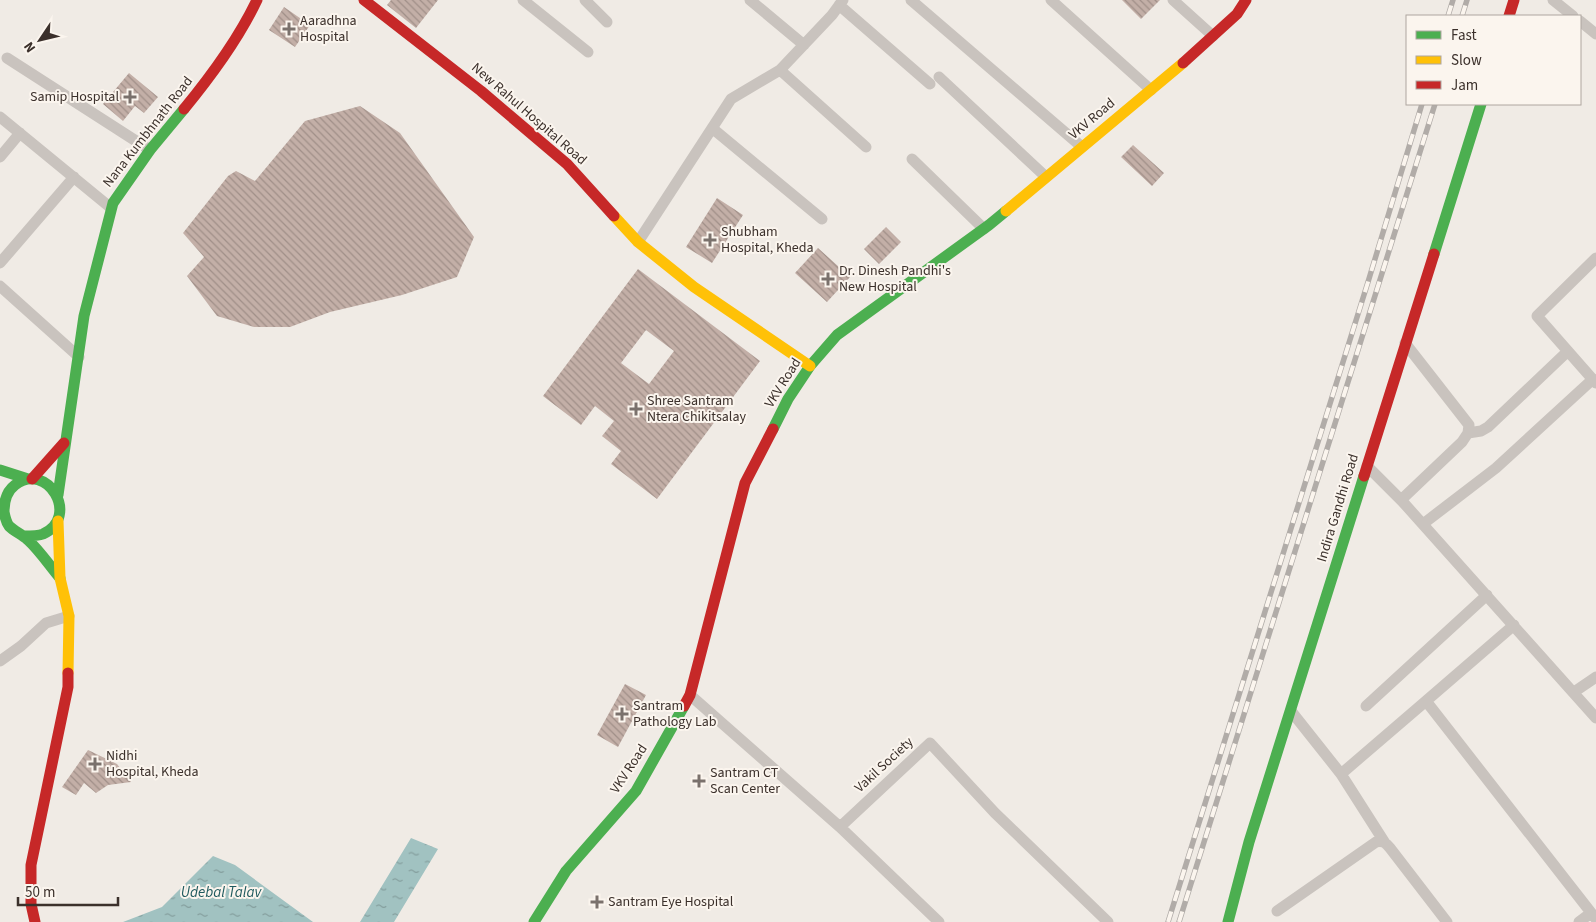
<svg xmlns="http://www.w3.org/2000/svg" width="1596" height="922" viewBox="0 0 1596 922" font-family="'Source Sans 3',sans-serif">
  <defs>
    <pattern id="water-ripples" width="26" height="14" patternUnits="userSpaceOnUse" patternTransform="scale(1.25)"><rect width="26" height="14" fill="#a1c2c1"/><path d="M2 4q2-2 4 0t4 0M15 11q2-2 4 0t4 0" fill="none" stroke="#849e9d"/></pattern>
    <pattern id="building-back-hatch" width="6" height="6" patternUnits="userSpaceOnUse" patternTransform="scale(1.25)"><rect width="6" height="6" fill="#c3afa7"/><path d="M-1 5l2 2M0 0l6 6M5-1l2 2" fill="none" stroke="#a08f88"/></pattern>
  </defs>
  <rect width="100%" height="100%" fill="#f0ebe5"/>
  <path fill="url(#water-ripples)" d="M 411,838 L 438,849 L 394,922 L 360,922 Z
    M 213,856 L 235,865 L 313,922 L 123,922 L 162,907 Z"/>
  <path fill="url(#building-back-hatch)" fill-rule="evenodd" d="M 391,0 L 438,0 L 416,28 L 387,5 Z
    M 1122,0 L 1160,0 L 1141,19 Z
    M 284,7 L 310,25 L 295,47 L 269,30 Z
    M 129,73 L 158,97 L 144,113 L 135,106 L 123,121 L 103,104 Z
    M 360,106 L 400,133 L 474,237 L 457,277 L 402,295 L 330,312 L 290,327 L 254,327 L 217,316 L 187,276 L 204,257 L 183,233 L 228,176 L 236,171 L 255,181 L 305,121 Z
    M 1133,145 L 1164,173 L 1152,186 L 1121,157 Z
    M 717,198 L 743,215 L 712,263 L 686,247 Z
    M 886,227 L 901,242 L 879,264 L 864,249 Z
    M 818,248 L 850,277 L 827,302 L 795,273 Z
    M 638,269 L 760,361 L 657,499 L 611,464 L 621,451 L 602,436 L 614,421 L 595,406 L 581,425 L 543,396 ZM 646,330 L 674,351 L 649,384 L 621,363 Z
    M 625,684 L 646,695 L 618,747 L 597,735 Z
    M 88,750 L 117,764 L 131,782 L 108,785 L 96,793 L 84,783 L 76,795 L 62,787 Z"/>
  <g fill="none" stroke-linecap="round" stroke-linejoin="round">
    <path stroke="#c9c3be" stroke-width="11" d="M 523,0 L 588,52
      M 585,0 L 607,22
      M 750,0 L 804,45
      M 911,0 L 1082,147
      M 1051,0 L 1151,90
      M 1173,0 L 1213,36
      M 1553,0 L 1573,16
      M 839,5 L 930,84
      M 1580,21 L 1596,34
      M 7,58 L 150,150
      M 780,70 L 866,147
      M 939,77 L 1046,177
      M 0,117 L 111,208
      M 712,128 L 822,219
      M 0,157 L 20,133
      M 912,159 L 984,229
      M 638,242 L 731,99 L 780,70 L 832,15 L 843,0
      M 1596,258 L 1537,316 L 1596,383
      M 0,263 L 74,177
      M 0,286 L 79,357
      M 1468,433 L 1481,431 L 1488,427 L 1568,351
      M 1367,466 L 1402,501 L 1596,718
      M 1401,500 L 1462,442 L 1468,433 L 1469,425 L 1405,343
      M 1423,524 L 1496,468 L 1593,379
      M 0,661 L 21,646 L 46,623 L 69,616
      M 1574,692 L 1596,677
      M 690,695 L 840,827
      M 1426,701 L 1514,625
      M 1366,706 L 1487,595
      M 1291,711 L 1341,774 L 1426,701 L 1596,919
      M 1341,774 L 1385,843
      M 1277,911 L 1376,842 C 1383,840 1386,843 1390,848 L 1447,922
      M 939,922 L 840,827 L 930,743 L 995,813 L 1108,922
      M 1579,922 L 1591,913"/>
    <path stroke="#4caf50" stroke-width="11" d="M 1434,254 L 1481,104
      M 773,429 L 788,399 L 810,366 L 837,335 L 989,225 L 1006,211
      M 0,470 L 28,479
      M 58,495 L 84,316 L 113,203 L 150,150 L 184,109
      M 24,536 C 30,536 38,536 43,534 C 81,517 47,460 15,485 C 7,491 4,502 4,512 C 5,517 6,522 9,526 C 15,532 22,534 28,540 C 40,551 49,565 60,578
      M 534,922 L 566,871 L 636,791 L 684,706
      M 1228,922 L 1249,842 L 1364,476"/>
    <path stroke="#ffc107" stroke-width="11" d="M 1006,211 L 1183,63
      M 614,216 L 638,242 L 694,287 L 810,366
      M 58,521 L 60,578 L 69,616 L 68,673"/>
    <path stroke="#c62828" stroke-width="11" d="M 364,0 L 481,91 L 567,164 L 614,216
      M 1509,16 L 1514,0
      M 1183,63 L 1237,14 L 1246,0
      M 184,109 C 212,75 238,40 257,0
      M 1364,476 L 1434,254
      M 32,479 L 64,443
      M 684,706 L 690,695 L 745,483 L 773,429
      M 35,922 L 31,904 L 31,865 L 68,687 L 68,673"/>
    <g stroke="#b1aca8" stroke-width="5.5">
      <path id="rail" d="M 1448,16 L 1453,0
        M 1462,16 L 1467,0
        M 1168,922 L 1368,282 L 1422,104
        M 1179,922 L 1435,104"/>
    </g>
    <use href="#rail" stroke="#fbf5ee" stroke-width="4" stroke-dasharray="11" stroke-linecap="butt"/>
  </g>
  <g fill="#7a716c" stroke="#fbf5ee" stroke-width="2">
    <path d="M286.5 21.5h5v5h5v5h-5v5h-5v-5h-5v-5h5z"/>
    <path d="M127.5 89.5h5v5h5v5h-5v5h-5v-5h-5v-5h5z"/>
    <path d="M707.5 232.5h5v5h5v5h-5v5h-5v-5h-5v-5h5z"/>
    <path d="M825.5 271.5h5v5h5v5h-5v5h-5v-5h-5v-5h5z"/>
    <path d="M633.5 401.5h5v5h5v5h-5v5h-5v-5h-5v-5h5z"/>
    <path d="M619.5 706.5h5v5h5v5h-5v5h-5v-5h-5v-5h5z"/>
    <path d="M92.5 756.5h5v5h5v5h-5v5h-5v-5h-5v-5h5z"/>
    <path d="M696.5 773.5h5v5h5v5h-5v5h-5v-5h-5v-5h5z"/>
    <path d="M594.5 894.5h5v5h5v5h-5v5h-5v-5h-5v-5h5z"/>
  </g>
  <g text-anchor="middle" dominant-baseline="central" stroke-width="4" stroke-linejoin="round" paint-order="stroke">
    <g font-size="14" fill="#3b302b" stroke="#fbf5ee" text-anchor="start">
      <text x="300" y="21">Aaradhna<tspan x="300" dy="16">Hospital</tspan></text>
      <text x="119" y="97" text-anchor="end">Samip Hospital</text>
      <text x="721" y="232">Shubham<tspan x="721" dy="16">Hospital, Kheda</tspan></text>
      <text x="839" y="271">Dr. Dinesh Pandhi's<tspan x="839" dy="16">New Hospital</tspan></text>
      <text x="647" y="401">Shree Santram<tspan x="647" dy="16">Ntera Chikitsalay</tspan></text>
      <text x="633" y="706">Santram<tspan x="633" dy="16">Pathology Lab</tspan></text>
      <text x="106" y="756">Nidhi<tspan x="106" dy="16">Hospital, Kheda</tspan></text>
      <text x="710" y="773">Santram CT<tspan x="710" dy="16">Scan Center</tspan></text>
      <text x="608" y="902">Santram Eye Hospital</text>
    </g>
    <g font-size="14" fill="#3b302b" stroke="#fbf5ee">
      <text transform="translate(529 114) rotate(41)">New Rahul Hospital Road</text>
      <text transform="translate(1092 119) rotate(-40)">VKV Road</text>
      <text transform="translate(148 132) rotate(-52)">Nana Kumbhnath Road</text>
      <text transform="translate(783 383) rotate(-58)">VKV Road</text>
      <text transform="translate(1338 508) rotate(-73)">Indira Gandhi Road</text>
      <text transform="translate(884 765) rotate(-43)">Vakil Society</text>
      <text transform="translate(629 769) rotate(-57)">VKV Road</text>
    </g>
    <g font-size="15" font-style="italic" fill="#1f5a5e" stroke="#fbf5ee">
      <text x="221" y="892">Udebal Talav</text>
    </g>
  </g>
  <rect x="1406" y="15" width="175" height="90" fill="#fbf5ee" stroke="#aea6a0"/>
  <rect x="1416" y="31" width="25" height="8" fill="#4caf50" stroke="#aea6a0"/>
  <text x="1451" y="40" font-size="15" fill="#3b302b">Fast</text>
  <rect x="1416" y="56" width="25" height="8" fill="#ffc107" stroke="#aea6a0"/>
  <text x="1451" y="65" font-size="15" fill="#3b302b">Slow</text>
  <rect x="1416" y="81" width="25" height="8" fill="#c62828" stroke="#aea6a0"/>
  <text x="1451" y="90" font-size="15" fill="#3b302b">Jam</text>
  <g transform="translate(40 40) rotate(235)" stroke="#fbf5ee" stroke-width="4" paint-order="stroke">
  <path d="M0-4L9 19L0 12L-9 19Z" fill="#3b302b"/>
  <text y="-8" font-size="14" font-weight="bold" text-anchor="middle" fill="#3b302b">N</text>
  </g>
  <path d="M18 897v8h100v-8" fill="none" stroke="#3b302b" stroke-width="2.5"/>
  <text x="25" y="897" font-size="15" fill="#3b302b" stroke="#fbf5ee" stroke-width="4" paint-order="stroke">50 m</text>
</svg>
